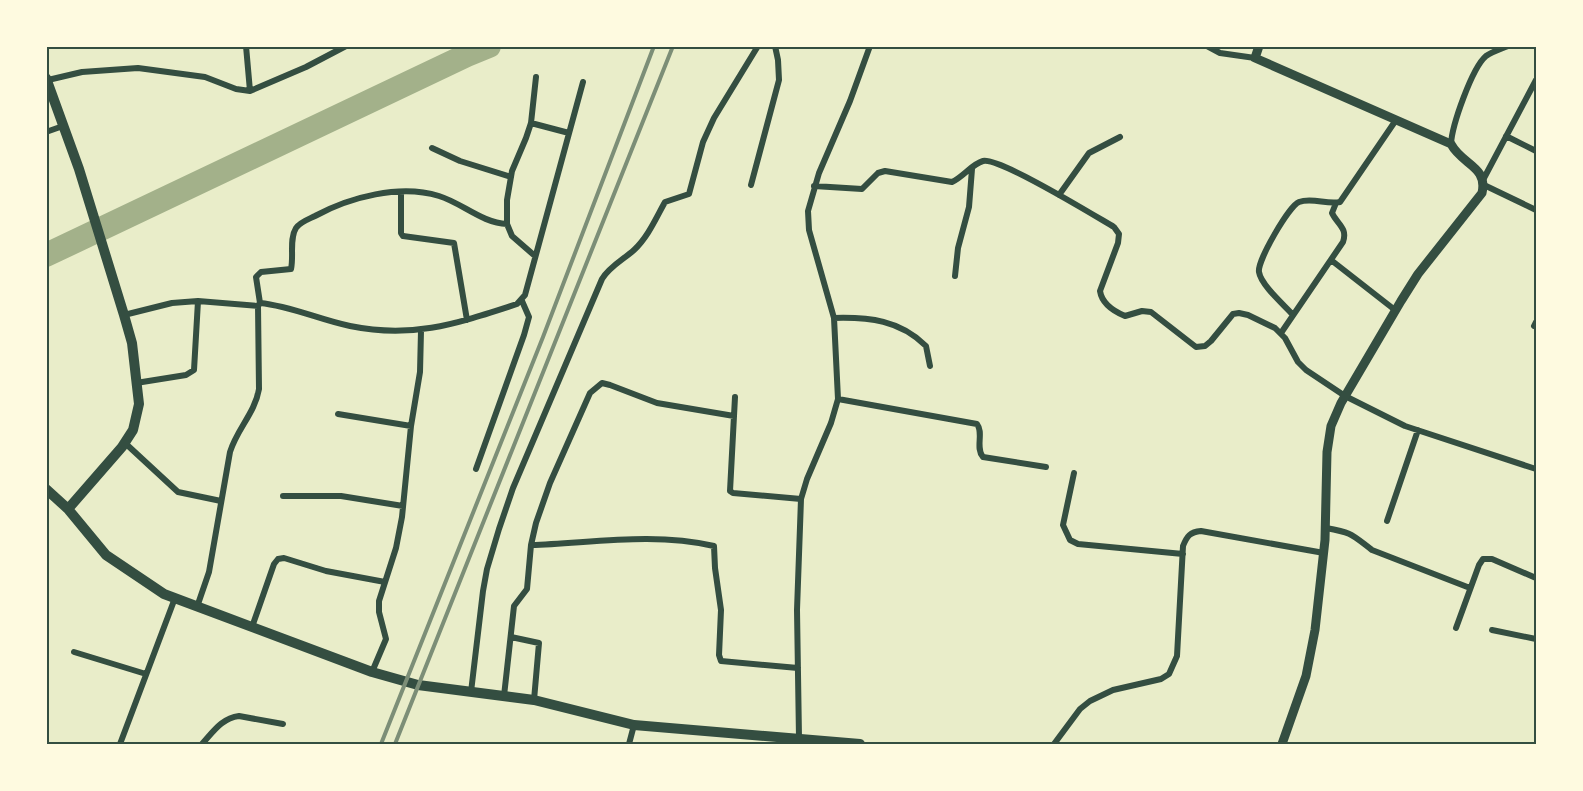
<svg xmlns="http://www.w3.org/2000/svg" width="1583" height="791" viewBox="0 0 1583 791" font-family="'Titillium Web',sans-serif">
  <rect width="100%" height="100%" fill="#e9edc9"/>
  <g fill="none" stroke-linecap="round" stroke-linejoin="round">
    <path stroke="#a3b18a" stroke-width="24" d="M 46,255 L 467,55 L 489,46"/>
    <path stroke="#344e41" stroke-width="6" d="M 246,46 L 250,91
      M 1207,46 L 1220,53 L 1255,58
      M 48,80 L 82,72 L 138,68 L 205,77 L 236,89 L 250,91 L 306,67 L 346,46
      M 531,123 L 569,133
      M 46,132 L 63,126
      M 1506,136 L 1536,151
      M 1451,144 C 1452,125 1472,68 1486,56 C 1493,51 1501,49 1508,46
      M 432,148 L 460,161 L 511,177
      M 1483,180 L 1536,80
      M 751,185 L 779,80 L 778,60 L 775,46
      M 1484,185 L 1536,210
      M 814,186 L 862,189 L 878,173 L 885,171 L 952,182 C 963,177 972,164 983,161 C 999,157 1095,216 1114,227 L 1119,234 L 1118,243 L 1100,291 C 1102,304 1113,311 1125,316 L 1142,311 L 1151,312 L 1196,347 L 1205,346 L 1211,341 L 1233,314 L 1239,313 L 1248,315 L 1275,328 L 1285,338 L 1298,362 L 1306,370 L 1345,396 L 1405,426 L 1536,469
      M 401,192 L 401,233 L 403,236 L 454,243 L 467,320
      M 1059,195 L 1089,153 L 1120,137
      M 535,256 L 512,236 L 507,224 L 507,200 L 512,171 L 526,138 L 531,123 L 536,77
      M 1331,260 L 1395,310
      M 955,276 L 958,248 L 969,207 L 972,169
      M 260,303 L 256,277 L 261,272 L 291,269 C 294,256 289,239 296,228 C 300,222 309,219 315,216 C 350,197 400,184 439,196 C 462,203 482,223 507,224
      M 124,315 L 172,303 L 198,301 L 258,306
      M 1293,315 C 1284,305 1261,285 1259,272 C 1257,261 1289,206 1299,202 C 1312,197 1327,205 1340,202 L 1396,120
      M 834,318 C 869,317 900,320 926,346 L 930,366
      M 1534,326 L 1536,322
      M 1281,333 L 1343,242 C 1348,228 1337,224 1332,213 L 1336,203
      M 136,383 L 186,375 L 194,370 L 198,301
      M 735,397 L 730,491 L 733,493 L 801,499
      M 838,399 L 977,424 C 984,433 975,448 983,457 L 1046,467
      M 338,414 L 411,426
      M 125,443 L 178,492 L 221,501
      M 476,469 L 524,335 L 529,317 L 522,301
      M 1074,473 L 1063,525 L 1070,540 L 1078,544 L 1183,554
      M 283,496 L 341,496 L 403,506
      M 1387,521 L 1418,430
      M 1326,528 C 1353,533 1351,534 1372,550 L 1470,588
      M 531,545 C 592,543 653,532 714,546 L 715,568 L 721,610 L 719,655 L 721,661 L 798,668
      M 197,607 L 209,572 L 230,452 C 237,429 255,413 259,389 L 258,306 L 260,303 C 291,306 320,320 350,326 C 414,339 458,323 517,304 L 525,295 L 583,82
      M 252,627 L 274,564 L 278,559 L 284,558 L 326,571 L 385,582
      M 1456,628 L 1479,565 L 1483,559 L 1492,559 L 1536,578
      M 1492,630 L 1536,639
      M 511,637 L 539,643 L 534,700
      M 74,652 L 146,674
      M 372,672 L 386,639 L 379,612 L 379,601 L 396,548 L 402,517 L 411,426 L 420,372 L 421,331
      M 471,692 L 483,591 L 487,569 L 499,529 L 513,488 L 602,279 C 610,266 623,260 634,250 C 648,237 656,218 665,202 L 689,194 L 703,142 L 714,118 L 758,46
      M 504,696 L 514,606 L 527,589 L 531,545 L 536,523 L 550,483 L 590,393 L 602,383 L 610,385 L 657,403 L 734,416
      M 799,738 L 797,610 L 801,499 L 807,479 L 831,423 L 838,399 L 834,318 L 809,230 L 808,211 L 819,173 L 850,101 L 870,46
      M 120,744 L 175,598
      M 202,744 C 213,732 222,718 239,716 L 283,724
      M 629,744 L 634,725
      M 1054,744 L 1080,709 L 1090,701 L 1113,690 L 1161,679 L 1169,674 L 1177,656 L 1183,546 C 1187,536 1190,532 1201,531 L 1324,553"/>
    <path stroke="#344e41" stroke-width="9" d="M 1259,46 L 1255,58 L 1451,144 C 1462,165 1488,166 1482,193 L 1418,274 L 1401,301 L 1341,403 L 1331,426 L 1327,452 L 1325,540 L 1315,630 L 1306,676 L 1282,744"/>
    <path stroke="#344e41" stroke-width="10" d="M 46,78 L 79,169 L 124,315 L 132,343 L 139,404 L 133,430 L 122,447 L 68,509 L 106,555 L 164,594 L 372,672 L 418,685 L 534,700 L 634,725 L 860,744
      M 46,489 L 68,509"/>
    <path stroke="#7c8e77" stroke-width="4" d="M 381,744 L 543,337 L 654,46
      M 395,744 L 673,46"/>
  </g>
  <rect width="1583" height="791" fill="none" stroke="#fefae0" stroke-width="96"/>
  <rect x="48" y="48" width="1487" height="695" fill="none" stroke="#344e41" stroke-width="2"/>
</svg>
